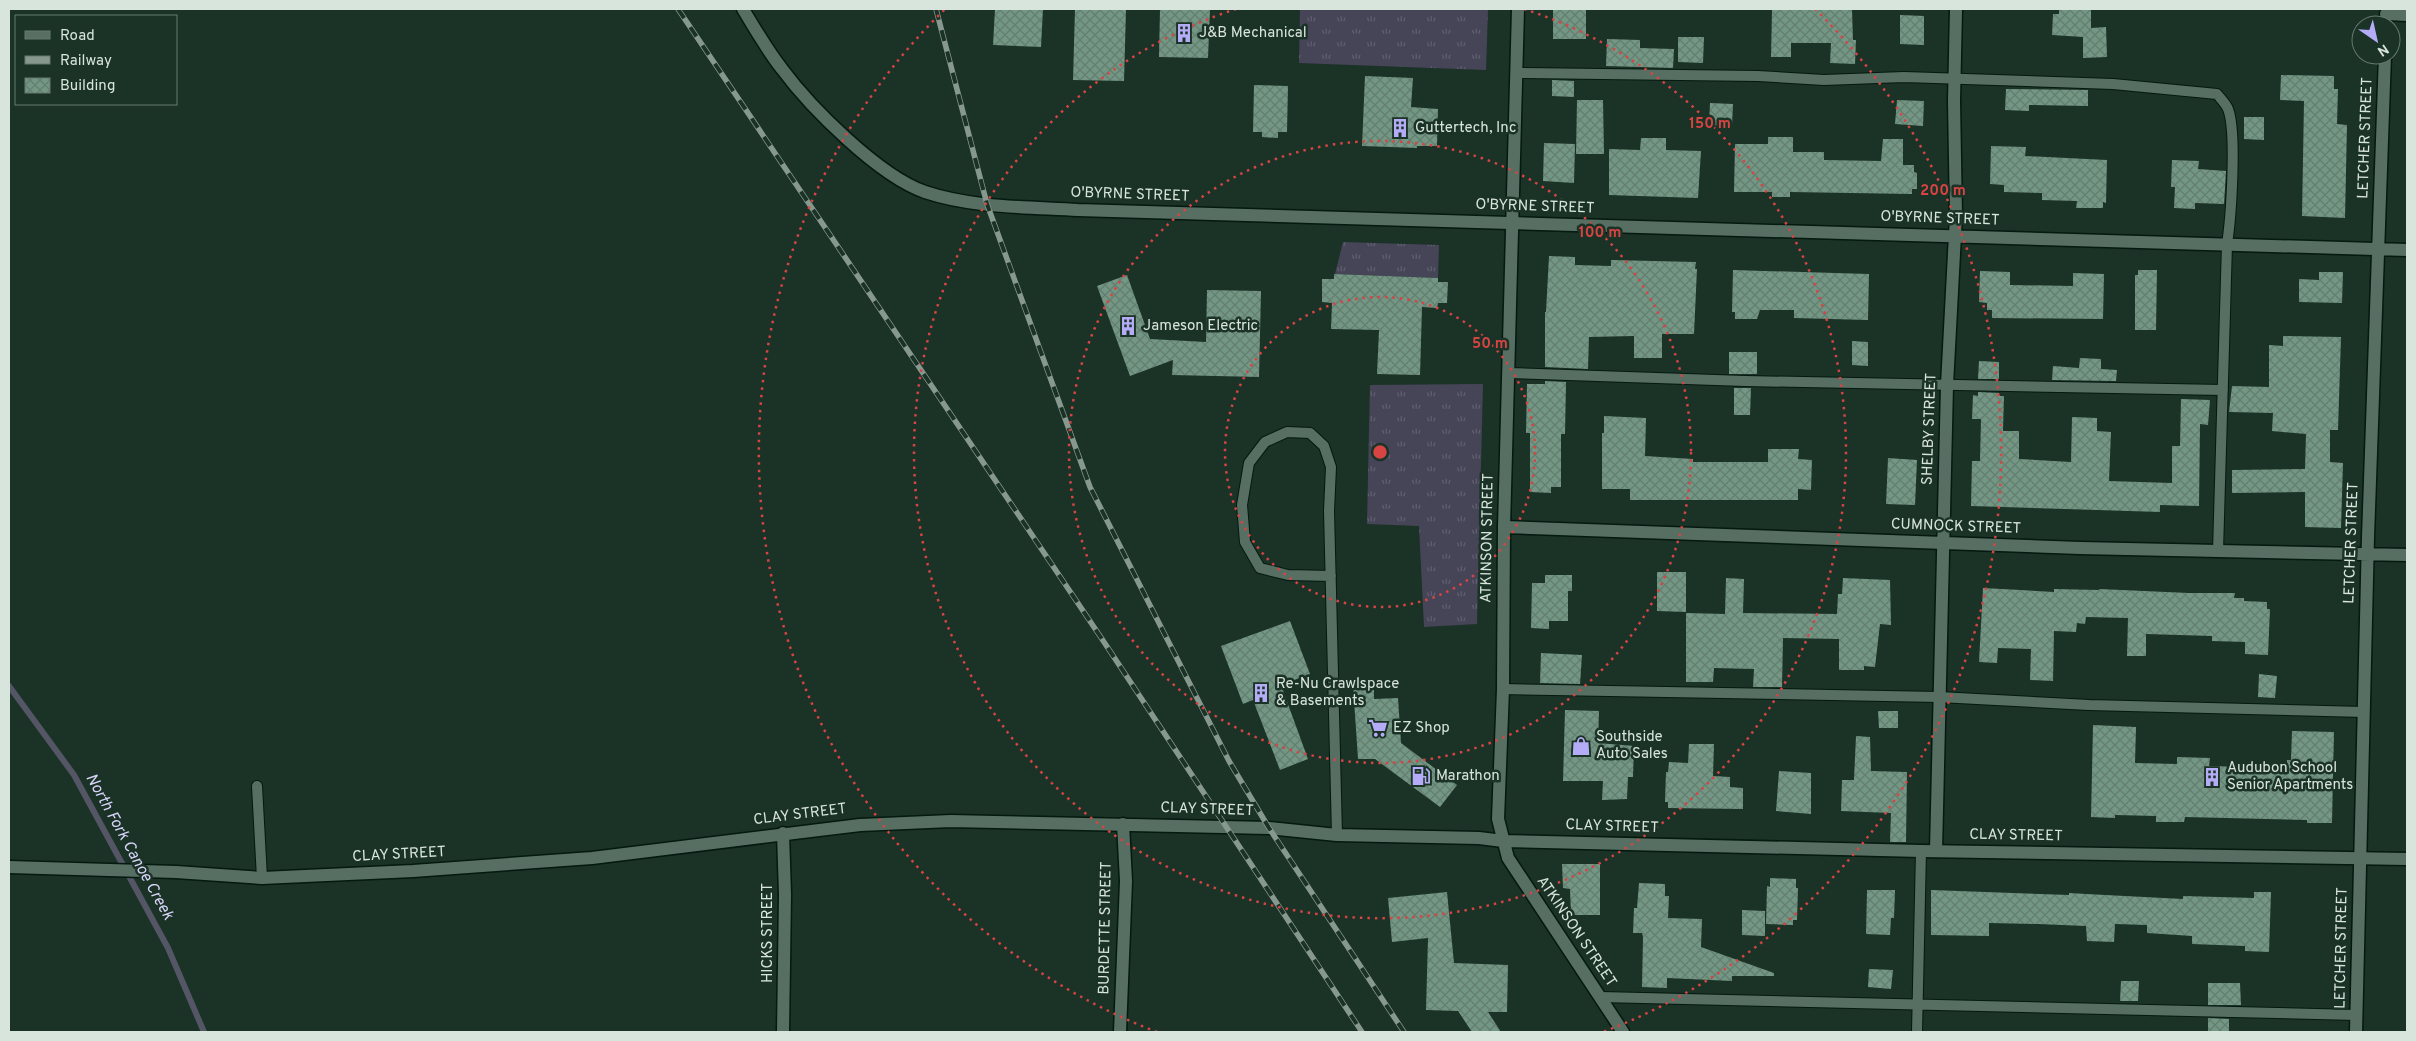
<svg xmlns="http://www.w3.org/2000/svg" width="2416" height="1041" viewBox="0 0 2416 1041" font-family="Overpass,sans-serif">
  <defs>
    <pattern id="grass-tufts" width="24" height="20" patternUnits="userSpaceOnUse" patternTransform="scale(1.25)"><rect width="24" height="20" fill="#464457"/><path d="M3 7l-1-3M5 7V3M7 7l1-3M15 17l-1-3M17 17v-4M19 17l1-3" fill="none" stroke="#605f6f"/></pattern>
    <pattern id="building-cross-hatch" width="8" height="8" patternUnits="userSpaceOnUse" patternTransform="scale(1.25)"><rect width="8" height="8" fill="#739784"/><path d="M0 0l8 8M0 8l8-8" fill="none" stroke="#647e70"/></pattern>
  </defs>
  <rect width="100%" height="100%" fill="#1b3226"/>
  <path fill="url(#grass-tufts)" d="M 1300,9 L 1488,9 L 1486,70 L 1299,63 Z
    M 1343,242 L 1439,245 L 1438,278 L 1335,274 Z
    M 1483,384 L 1477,624 L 1424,627 L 1419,526 L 1367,524 L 1370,385 Z"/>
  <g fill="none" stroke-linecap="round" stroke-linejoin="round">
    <path stroke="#545565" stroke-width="6" d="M 9,686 L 74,775 L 168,948 L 204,1032"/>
  </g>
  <path fill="url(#building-cross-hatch)" d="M 995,9 L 1043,9 L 1041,47 L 993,45 Z
    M 1075,9 L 1126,9 L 1124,81 L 1073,80 Z
    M 1160,9 L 1210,9 L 1208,58 L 1159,57 Z
    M 1553,9 L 1586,9 L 1586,39 L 1553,39 Z
    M 1772,9 L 1852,9 L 1853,40 L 1856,40 L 1855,64 L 1830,63 L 1831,43 L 1791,43 L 1791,57 L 1771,57 Z
    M 2059,9 L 2091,9 L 2091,28 L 2106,27 L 2107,57 L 2083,58 L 2083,37 L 2052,35 L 2053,14 L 2059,14 Z
    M 1900,15 L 1924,16 L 1924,45 L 1900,44 Z
    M 1678,37 L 1704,37 L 1703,63 L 1678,62 Z
    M 1607,39 L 1640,40 L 1640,48 L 1674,49 L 1673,68 L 1606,66 Z
    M 2281,75 L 2334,76 L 2334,89 L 2338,89 L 2337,124 L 2347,125 L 2345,218 L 2302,216 L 2304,101 L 2280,100 Z
    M 1365,76 L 1413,78 L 1411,107 L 1438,109 L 1437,146 L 1417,146 L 1417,148 L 1362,146 Z
    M 1552,80 L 1574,81 L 1574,97 L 1552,96 Z
    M 1254,85 L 1288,86 L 1287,132 L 1278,132 L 1278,138 L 1262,137 L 1262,132 L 1253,132 Z
    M 2006,89 L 2088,90 L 2088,106 L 2029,105 L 2029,111 L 2005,110 Z
    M 1577,100 L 1603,100 L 1604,154 L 1576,154 Z
    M 1897,100 L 1924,101 L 1923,126 L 1895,124 Z
    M 1710,103 L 1733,104 L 1732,126 L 1709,125 Z
    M 2244,117 L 2264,117 L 2264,140 L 2244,139 Z
    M 1768,137 L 1793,137 L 1793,152 L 1824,152 L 1824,160 L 1881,161 L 1883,139 L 1903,139 L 1903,165 L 1914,165 L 1914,172 L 1917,173 L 1917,189 L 1912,189 L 1912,194 L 1790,192 L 1790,197 L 1772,197 L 1772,192 L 1734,192 L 1735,144 L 1768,144 Z
    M 1641,138 L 1666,138 L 1666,150 L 1701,151 L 1698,198 L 1609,195 L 1609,149 L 1640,150 Z
    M 1544,143 L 1575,144 L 1574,183 L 1543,181 Z
    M 1991,146 L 2026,147 L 2025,156 L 2107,160 L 2106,203 L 2103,202 L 2103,208 L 2076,208 L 2077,201 L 2042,200 L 2042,193 L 2004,192 L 2004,185 L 1990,184 Z
    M 2172,160 L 2199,161 L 2198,169 L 2226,171 L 2224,204 L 2195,203 L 2195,209 L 2174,208 L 2175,187 L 2171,187 Z
    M 1549,256 L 1575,257 L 1575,265 L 1611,266 L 1611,260 L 1696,262 L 1695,269 L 1697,269 L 1694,334 L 1662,334 L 1662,358 L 1634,358 L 1634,336 L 1589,337 L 1588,369 L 1545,367 L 1545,312 L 1546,312 Z
    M 1733,270 L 1869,274 L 1868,320 L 1794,318 L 1794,310 L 1760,310 L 1757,319 L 1735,319 L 1735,312 L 1732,312 Z
    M 2138,270 L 2157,270 L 2156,330 L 2135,330 L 2135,275 L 2138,275 Z
    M 1980,271 L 2010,272 L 2010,285 L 2073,286 L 2073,273 L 2104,274 L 2103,319 L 1992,318 L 1992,310 L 1987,310 L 1987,303 L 1979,302 Z
    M 2319,272 L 2343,272 L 2342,303 L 2299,302 L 2299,279 L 2319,280 Z
    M 1334,274 L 1438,278 L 1438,282 L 1448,282 L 1447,303 L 1438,303 L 1437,308 L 1422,307 L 1420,375 L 1377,374 L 1379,330 L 1331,329 L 1332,303 L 1322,302 L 1322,279 L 1334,279 Z
    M 1127,275 L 1150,339 L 1206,342 L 1207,290 L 1261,291 L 1259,377 L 1172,375 L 1173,360 L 1130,376 L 1097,286 Z
    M 2283,336 L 2341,337 L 2338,430 L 2330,430 L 2330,462 L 2343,463 L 2341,528 L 2305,527 L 2305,492 L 2232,493 L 2232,470 L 2305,469 L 2306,434 L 2272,431 L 2273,413 L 2229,412 L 2232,386 L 2269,387 L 2269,345 L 2283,346 Z
    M 1852,341 L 1868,342 L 1868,366 L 1852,365 Z
    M 1729,352 L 1757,352 L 1757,374 L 1729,374 Z
    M 2080,358 L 2101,359 L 2101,369 L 2117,370 L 2116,381 L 2052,380 L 2053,366 L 2079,368 Z
    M 1979,361 L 1999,362 L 1999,379 L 1978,379 Z
    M 1545,381 L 1566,382 L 1565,434 L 1561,434 L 1561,487 L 1551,487 L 1551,493 L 1530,492 L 1530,433 L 1526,433 L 1527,384 L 1545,384 Z
    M 1734,388 L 1751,388 L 1750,415 L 1734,415 Z
    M 1978,392 L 1999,393 L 1999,396 L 2004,396 L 2003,431 L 2019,431 L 2019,459 L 2071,462 L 2072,417 L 2097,418 L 2097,431 L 2111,432 L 2109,481 L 2172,483 L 2172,446 L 2180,446 L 2181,399 L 2210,400 L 2208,425 L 2200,424 L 2199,506 L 2160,505 L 2160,512 L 1971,506 L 1972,461 L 1980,461 L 1981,419 L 1972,419 L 1973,395 L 1978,396 Z
    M 1604,416 L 1646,418 L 1645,456 L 1693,459 L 1693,462 L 1768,462 L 1768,449 L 1799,449 L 1798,459 L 1812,460 L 1811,490 L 1798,489 L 1798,500 L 1630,500 L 1630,489 L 1602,489 L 1602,433 L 1604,433 Z
    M 1888,458 L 1917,460 L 1915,505 L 1886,504 Z
    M 1657,572 L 1686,572 L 1686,612 L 1657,611 Z
    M 1545,575 L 1572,575 L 1572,591 L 1568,591 L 1568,621 L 1549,621 L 1549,629 L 1531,628 L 1532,583 L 1545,583 Z
    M 1726,578 L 1744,579 L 1743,613 L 1837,614 L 1838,594 L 1842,594 L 1843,578 L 1890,580 L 1891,625 L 1880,624 L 1875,667 L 1864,666 L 1864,670 L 1839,670 L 1839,639 L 1783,638 L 1782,687 L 1753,687 L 1754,669 L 1714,668 L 1713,682 L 1686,682 L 1686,613 L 1725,614 Z
    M 1983,588 L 2054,592 L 2054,589 L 2099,590 L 2099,589 L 2189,593 L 2235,593 L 2234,598 L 2244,598 L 2244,601 L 2267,602 L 2267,609 L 2270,609 L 2268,655 L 2245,654 L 2245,642 L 2212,641 L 2212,636 L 2146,634 L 2146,656 L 2127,656 L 2128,618 L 2086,617 L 2085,624 L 2077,623 L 2076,632 L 2054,631 L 2053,681 L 2030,680 L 2031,649 L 1998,648 L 1997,663 L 1979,662 Z
    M 1290,621 L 1310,674 L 1281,685 L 1308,759 L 1280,770 L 1253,700 L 1243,704 L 1221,646 Z
    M 1541,653 L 1582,655 L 1580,684 L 1540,683 Z
    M 2259,674 L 2277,676 L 2275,698 L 2258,697 Z
    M 1374,684 L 1374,699 L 1398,698 L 1401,743 L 1457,785 L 1440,807 L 1375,759 L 1358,759 L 1353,685 Z
    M 1565,710 L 1599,711 L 1598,743 L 1634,746 L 1633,777 L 1628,777 L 1627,799 L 1602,800 L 1603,781 L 1563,781 Z
    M 1878,711 L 1898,711 L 1898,728 L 1879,728 Z
    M 2093,725 L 2136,727 L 2135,763 L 2177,764 L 2177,757 L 2210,758 L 2209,766 L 2287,768 L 2287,760 L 2291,760 L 2292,731 L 2334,732 L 2332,823 L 2307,823 L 2307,820 L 2185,817 L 2184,822 L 2156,822 L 2156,816 L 2115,815 L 2115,818 L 2091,817 Z
    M 1856,736 L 1870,737 L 1871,771 L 1907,772 L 1906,842 L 1890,842 L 1891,813 L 1841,811 L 1842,780 L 1854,780 Z
    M 1689,744 L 1714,744 L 1713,776 L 1730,777 L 1730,787 L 1743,788 L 1743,809 L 1668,808 L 1668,802 L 1665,802 L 1666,772 L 1668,772 L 1669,762 L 1688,763 Z
    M 1779,771 L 1811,773 L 1811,814 L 1776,811 Z
    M 1562,864 L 1600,864 L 1600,915 L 1571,915 L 1570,889 L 1563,888 Z
    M 1770,878 L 1796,879 L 1796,888 L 1798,888 L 1797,920 L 1793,920 L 1793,925 L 1766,924 L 1767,886 L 1770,887 Z
    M 1639,883 L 1665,884 L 1665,896 L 1669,896 L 1668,918 L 1702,919 L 1701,947 L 1774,973 L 1774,976 L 1732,976 L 1732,981 L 1667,978 L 1667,988 L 1642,987 L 1643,937 L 1642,933 L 1633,933 L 1634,908 L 1637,908 Z
    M 1867,890 L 1895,890 L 1894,918 L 1891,918 L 1890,935 L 1866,934 Z
    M 1931,890 L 2069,895 L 2069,893 L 2086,894 L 2183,899 L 2183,896 L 2254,898 L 2254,892 L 2271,892 L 2269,952 L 2245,951 L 2245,946 L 2192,944 L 2192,936 L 2147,933 L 2147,925 L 2115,924 L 2114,942 L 2087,941 L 2086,926 L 2038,924 L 1989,923 L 1989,936 L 1931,935 Z
    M 1447,892 L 1454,963 L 1508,965 L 1507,1012 L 1488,1012 L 1501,1032 L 1472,1032 L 1458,1011 L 1426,1010 L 1428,938 L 1392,942 L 1388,898 Z
    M 1742,910 L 1765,911 L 1765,936 L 1742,935 Z
    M 1869,969 L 1893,970 L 1891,989 L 1868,987 Z
    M 2121,981 L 2139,981 L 2138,1001 L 2120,1001 Z
    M 2208,983 L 2240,983 L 2241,1005 L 2208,1005 Z
    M 2208,1018 L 2229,1019 L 2229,1032 L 2208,1032 Z"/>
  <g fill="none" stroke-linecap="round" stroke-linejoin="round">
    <g stroke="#04190f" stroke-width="12">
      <path id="lane" d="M 1516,73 L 1758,76 L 1824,80 L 1904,77 L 2113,84 L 2217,94 C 2221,99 2226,104 2228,109 C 2237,132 2231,218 2227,244 L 2218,551
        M 1508,373 L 1745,381 L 2223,390
        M 1331,576 L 1288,575 L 1260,568 L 1245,542 L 1242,505 L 1249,463 L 1265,442 L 1287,432 L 1310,433 L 1324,446 L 1331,467 L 1329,511 L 1337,835
        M 1503,689 L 1939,697 L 2089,705 L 2364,712
        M 257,786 L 262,878
        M 1600,997 L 2357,1015
        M 1917,1032 L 1921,851"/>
    </g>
    <g stroke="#04190f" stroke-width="15">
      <path id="street" d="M 743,9 C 755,29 767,50 782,69 C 811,108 879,176 925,192 C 973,208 1028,207 1078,210 L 2407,250
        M 2386,14 L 2407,15
        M 1504,527 L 2080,548 L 2407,555
        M 1936,851 L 1947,385 L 1956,216 L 1954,101 L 1956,9
        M 783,1032 L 785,895 L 783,833
        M 1120,1032 L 1126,881 L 1123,824
        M 2356,1032 L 2368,537 L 2385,55"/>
    </g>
    <g stroke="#04190f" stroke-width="15">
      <path id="secondary" d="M 1518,9 L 1504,527 L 1503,689 L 1498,819 L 1508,858 L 1623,1032
        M 9,867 L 176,872 L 262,878 L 413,871 L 592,858 L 860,825 L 951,821 L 1269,828 L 1337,835 L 1479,838 L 1503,841 L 1921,851 L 2407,859"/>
    </g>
    <use href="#lane" stroke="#576f62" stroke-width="10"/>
    <use href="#street" stroke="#576f62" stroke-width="12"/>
    <use href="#secondary" stroke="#576f62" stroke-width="12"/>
    <g stroke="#87988e" stroke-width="5.5">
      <path id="rail" d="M 678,9 L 1100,636 L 1362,1032
        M 936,9 L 987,204 L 1090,487 L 1229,761 L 1269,828 L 1404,1032"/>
    </g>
    <use href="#rail" stroke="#1b3226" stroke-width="4" stroke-dasharray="11" stroke-linecap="butt"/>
  </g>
  <g fill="none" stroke="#d64443" stroke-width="2.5" stroke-dasharray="2.5 5">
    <circle cx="1380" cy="452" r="155"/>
    <circle cx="1380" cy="452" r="311"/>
    <path d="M1524 9A466 466 0 1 1 1236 9"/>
    <path d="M1157 1032A621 621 0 0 1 945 9M1815 9A621 621 0 0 1 1603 1032"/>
  </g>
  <defs>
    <g id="building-bare" transform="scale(1.5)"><path d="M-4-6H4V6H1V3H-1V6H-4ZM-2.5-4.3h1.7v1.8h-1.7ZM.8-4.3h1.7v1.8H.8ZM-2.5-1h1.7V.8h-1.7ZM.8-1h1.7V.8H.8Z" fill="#b5acf8" stroke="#1b3226" stroke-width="2.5" paint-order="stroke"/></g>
    <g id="supermarket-bare" transform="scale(1.5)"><path d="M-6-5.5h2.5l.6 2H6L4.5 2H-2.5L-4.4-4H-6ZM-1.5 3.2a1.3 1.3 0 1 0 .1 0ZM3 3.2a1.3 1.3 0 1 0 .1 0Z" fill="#b5acf8" stroke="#1b3226" stroke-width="2.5" paint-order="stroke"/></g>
    <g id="shop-bare" transform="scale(1.5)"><path d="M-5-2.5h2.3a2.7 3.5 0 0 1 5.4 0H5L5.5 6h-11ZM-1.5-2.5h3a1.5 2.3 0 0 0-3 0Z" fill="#b5acf8" stroke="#1b3226" stroke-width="2.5" paint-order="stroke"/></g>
    <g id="fuel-bare" transform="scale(1.5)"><path d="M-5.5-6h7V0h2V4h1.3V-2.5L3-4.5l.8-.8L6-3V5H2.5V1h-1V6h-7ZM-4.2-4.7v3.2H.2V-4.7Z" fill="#b5acf8" stroke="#1b3226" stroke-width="2.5" paint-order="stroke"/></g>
  </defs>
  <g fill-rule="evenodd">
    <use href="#building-bare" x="1184" y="33"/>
    <use href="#building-bare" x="1400" y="128"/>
    <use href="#building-bare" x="1128" y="326"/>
    <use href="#building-bare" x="1261" y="693"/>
    <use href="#supermarket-bare" x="1378" y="728"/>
    <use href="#shop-bare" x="1581" y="746"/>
    <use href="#fuel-bare" x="1421" y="776"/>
    <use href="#building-bare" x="2212" y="777"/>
  </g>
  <g text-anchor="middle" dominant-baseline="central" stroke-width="5" stroke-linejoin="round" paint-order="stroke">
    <g font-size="15" fill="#d8e5dd" stroke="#1b3226" text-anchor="start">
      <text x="1199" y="33">J&amp;B Mechanical</text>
      <text x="1415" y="128">Guttertech, Inc</text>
      <text x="1143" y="326">Jameson Electric</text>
      <text x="1276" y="684">Re-Nu Crawlspace<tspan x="1276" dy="17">&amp; Basements</tspan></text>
      <text x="1393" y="728">EZ Shop</text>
      <text x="1596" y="737">Southside<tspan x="1596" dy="17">Auto Sales</tspan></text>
      <text x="2227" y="768">Audubon School<tspan x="2227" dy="17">Senior Apartments</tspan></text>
      <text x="1436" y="776">Marathon</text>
    </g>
    <g font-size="15" fill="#d8e5dd" stroke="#1b3226">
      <text transform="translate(2366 138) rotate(-88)">LETCHER STREET</text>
      <text transform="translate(1130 195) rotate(2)">O'BYRNE STREET</text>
      <text transform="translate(1535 207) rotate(2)">O'BYRNE STREET</text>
      <text transform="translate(1940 219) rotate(2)">O'BYRNE STREET</text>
      <text transform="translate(1930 429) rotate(-88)">SHELBY STREET</text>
      <text transform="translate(1956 527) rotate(2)">CUMNOCK STREET</text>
      <text transform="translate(1488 538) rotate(-89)">ATKINSON STREET</text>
      <text transform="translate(2352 543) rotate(-88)">LETCHER STREET</text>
      <text transform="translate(1207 810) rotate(2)">CLAY STREET</text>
      <text transform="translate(800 815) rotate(-7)">CLAY STREET</text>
      <text transform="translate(1612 827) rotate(2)">CLAY STREET</text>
      <text transform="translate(2016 836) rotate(1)">CLAY STREET</text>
      <text transform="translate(399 855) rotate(-3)">CLAY STREET</text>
      <text transform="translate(1106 928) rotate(-89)">BURDETTE STREET</text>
      <text transform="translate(1576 932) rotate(56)">ATKINSON STREET</text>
      <text transform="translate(768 933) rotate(-90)">HICKS STREET</text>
      <text transform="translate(2342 948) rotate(-89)">LETCHER STREET</text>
    </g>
    <g font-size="16" font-style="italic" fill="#d7d4f8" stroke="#1b3226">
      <text transform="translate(129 847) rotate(61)">North Fork Canoe Creek</text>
    </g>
  </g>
  <circle cx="1380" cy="452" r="8" fill="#d64443" stroke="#1b3226" stroke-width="2.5"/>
  <g font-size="15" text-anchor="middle" font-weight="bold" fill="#d64443" stroke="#1b3226" stroke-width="5" stroke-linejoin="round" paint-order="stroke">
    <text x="1710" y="128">150 m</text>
    <text x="1943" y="195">200 m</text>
    <text x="1600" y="237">100 m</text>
    <text x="1490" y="348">50 m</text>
  </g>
  <rect width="2416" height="1041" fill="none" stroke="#d8e5dd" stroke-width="20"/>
  <rect x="15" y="15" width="162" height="90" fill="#1b3226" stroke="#677a6f"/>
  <rect x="25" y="31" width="25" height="8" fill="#576f62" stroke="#677a6f"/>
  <text x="60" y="40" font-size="15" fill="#d8e5dd">Road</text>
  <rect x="25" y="56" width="25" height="8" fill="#87988e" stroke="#677a6f"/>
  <text x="60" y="65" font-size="15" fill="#d8e5dd">Railway</text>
  <rect x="25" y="78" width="25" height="15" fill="url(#building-cross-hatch)" stroke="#677a6f"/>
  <text x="60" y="90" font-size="15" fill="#d8e5dd">Building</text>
  <g transform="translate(2376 40) rotate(146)"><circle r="24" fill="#1b3226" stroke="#677a6f"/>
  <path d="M0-4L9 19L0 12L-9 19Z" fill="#b5acf8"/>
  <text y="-8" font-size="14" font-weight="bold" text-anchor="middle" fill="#d8e5dd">N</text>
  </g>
</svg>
